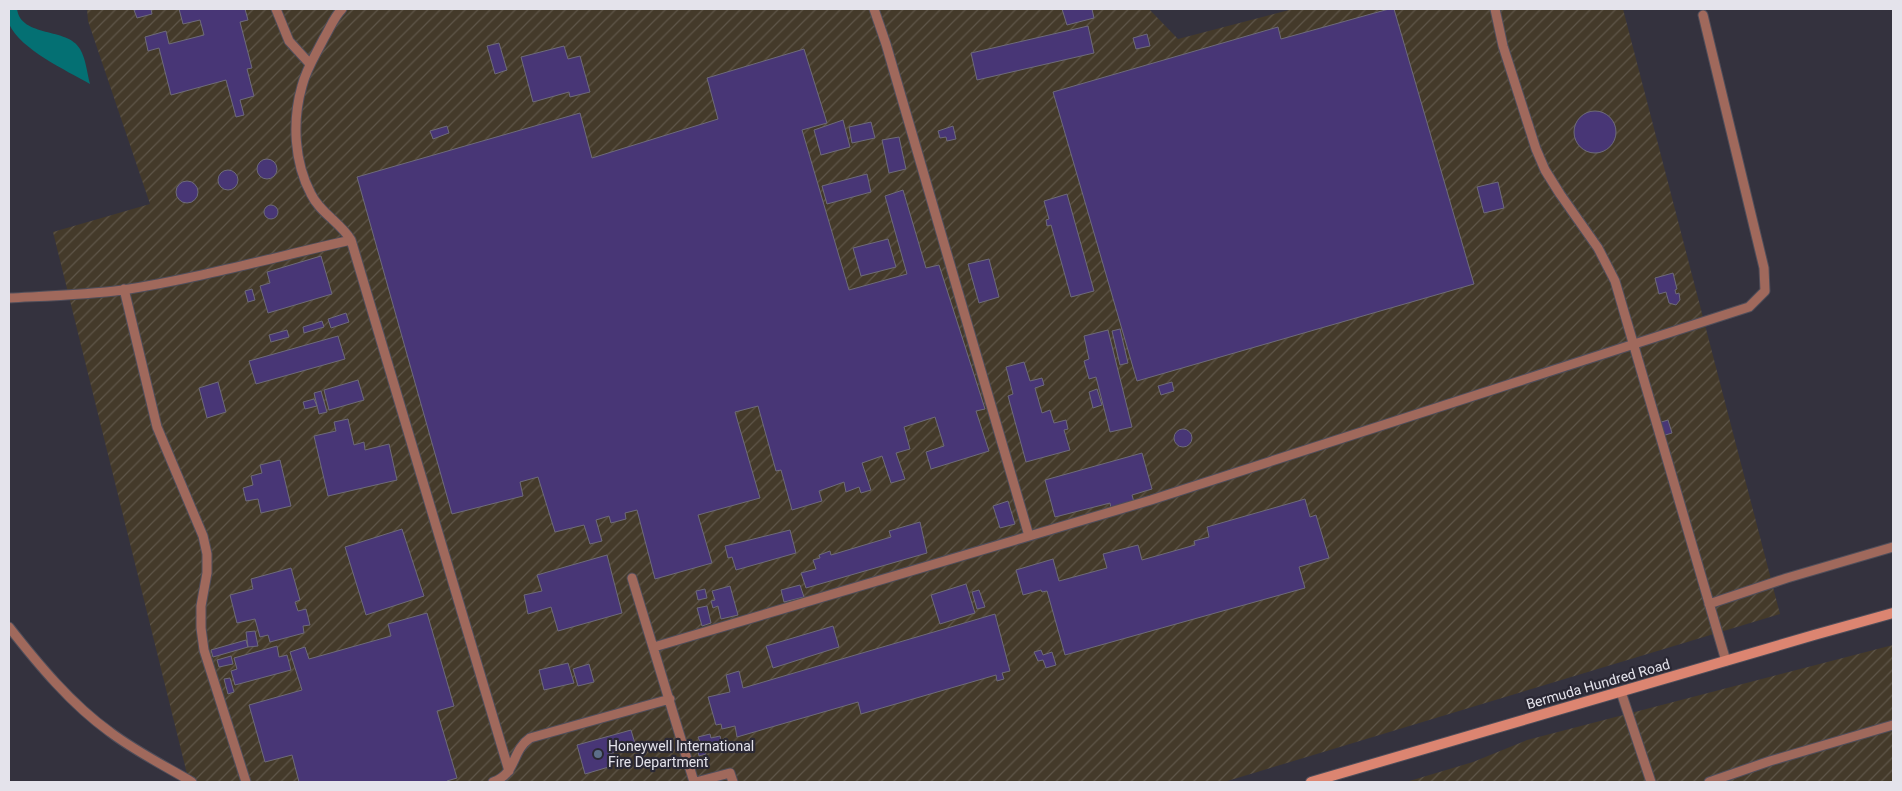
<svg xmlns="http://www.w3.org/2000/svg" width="1902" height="791" viewBox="0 0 1902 791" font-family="Roboto,sans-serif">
  <defs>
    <pattern id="industrial-furrows" width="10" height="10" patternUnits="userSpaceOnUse" patternTransform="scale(1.25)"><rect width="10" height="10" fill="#443a2a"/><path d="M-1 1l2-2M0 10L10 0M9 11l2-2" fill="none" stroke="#5f5649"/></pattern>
  </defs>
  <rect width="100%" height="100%" fill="#34323e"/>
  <path fill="url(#industrial-furrows)" d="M 87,9 L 1149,9 L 1178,39 L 1293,9 L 1623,9 L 1780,614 L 1224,782 L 189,782 L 53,232 L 150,204 L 88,21 Z
    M 1893,645 L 1893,782 L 1406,782 L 1473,762 L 1527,740 Z"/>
  <path fill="#047073" d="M 9,9 L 17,9 C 21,38 68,27 80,49 C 86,59 87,73 90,84 C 66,70 21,50 9,24 C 8,20 9,13 9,9 Z"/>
  <path fill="#483676" stroke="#6e6b7a" d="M 140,9 L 151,9 L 152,14 L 137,18 L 134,10 Z
    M 179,9 L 245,9 L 248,20 L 240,22 L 252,68 L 247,69 L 254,96 L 240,100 L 244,115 L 236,117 L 226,80 L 171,95 L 159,48 L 148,51 L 145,37 L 166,31 L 169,44 L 204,35 L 200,20 L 183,24 Z
    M 1062,9 L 1092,9 L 1094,18 L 1067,25 Z
    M 1389,9 L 1394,9 L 1474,284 L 1137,381 L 1053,92 L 1278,27 L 1281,39 Z
    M 1088,26 L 1094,53 L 977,80 L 971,53 Z
    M 1147,34 L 1150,46 L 1136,49 L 1133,38 Z
    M 499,43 L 507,70 L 495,74 L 487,46 Z
    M 564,46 L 568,59 L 580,56 L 590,92 L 570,97 L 569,92 L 533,102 L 521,57 Z
    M 804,49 L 827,123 L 802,130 L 849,290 L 907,274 L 885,196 L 903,190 L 926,268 L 939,265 L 985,409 L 976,411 L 989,451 L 931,469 L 926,452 L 944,446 L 935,417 L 904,427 L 910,449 L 896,453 L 905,479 L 891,483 L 882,456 L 862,463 L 871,490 L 861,493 L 859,487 L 846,492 L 844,482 L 819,491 L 822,501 L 792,510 L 781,470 L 776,471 L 758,406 L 735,412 L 760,498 L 698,515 L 712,563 L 655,579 L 637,510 L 625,513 L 626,519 L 611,523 L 609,516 L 596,520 L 602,541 L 590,544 L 584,525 L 555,532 L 538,477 L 520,482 L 523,496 L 452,514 L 357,177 L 580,113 L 592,158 L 718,119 L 707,78 Z
    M1574 132a21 21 0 1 1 42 0a21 21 0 1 1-42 0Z
    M 843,120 L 850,147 L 821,155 L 814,130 Z
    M 871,122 L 875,138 L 852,143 L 849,127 Z
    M 447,126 L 449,133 L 433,139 L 430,131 Z
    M 953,126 L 956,139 L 947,141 L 946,137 L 940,138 L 938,131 Z
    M 899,137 L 906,169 L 889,173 L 882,140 Z
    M257 169a10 10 0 1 1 20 0a10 10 0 1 1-20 0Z
    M218 180a10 10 0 1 1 20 0a10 10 0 1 1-20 0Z
    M 867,174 L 871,192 L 827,204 L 822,186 Z
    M176 192a11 11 0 1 1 22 0a11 11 0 1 1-22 0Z
    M 1498,182 L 1504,208 L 1484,213 L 1477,187 Z
    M 1067,194 L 1094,291 L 1071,297 L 1051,225 L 1047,226 L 1046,220 L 1049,219 L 1044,201 Z
    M264 212a7 7 0 1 1 14 0a7 7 0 1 1-14 0Z
    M 888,239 L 896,267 L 861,276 L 853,248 Z
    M 321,256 L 332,294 L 268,313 L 260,286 L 270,283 L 267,272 Z
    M 989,259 L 999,297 L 979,303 L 968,264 Z
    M 1673,273 L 1677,289 L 1675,290 L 1676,294 L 1679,293 L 1680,300 L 1676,305 L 1669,303 L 1666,292 L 1659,294 L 1655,278 Z
    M 252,289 L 255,300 L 248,302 L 245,291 Z
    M 346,313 L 349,322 L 331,328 L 328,319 Z
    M 322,321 L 324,327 L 304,333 L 303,327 Z
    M 1120,329 L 1128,363 L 1120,365 L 1112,331 Z
    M 287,330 L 289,337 L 271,342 L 269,335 Z
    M 1108,330 L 1132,427 L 1110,432 L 1096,377 L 1089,379 L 1084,361 L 1089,359 L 1084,336 Z
    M 338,336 L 345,359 L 256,384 L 249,361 Z
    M 1024,362 L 1030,381 L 1042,378 L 1044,385 L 1035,388 L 1042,413 L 1050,410 L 1054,423 L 1066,420 L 1068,429 L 1064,430 L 1070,450 L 1026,462 L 1008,396 L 1013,394 L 1006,367 Z
    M 358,380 L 364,400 L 329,410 L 324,390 Z
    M 218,382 L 226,412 L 207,418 L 199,388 Z
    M 1172,382 L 1174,391 L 1161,395 L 1158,386 Z
    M 1097,389 L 1102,405 L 1093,408 L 1089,392 Z
    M 321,391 L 327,412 L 319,414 L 314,393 Z
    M 314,399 L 317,406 L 305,409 L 303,402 Z
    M 348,419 L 354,445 L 364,442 L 365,450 L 389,444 L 397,480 L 328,496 L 314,436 L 336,431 L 334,422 Z
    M 1668,420 L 1672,433 L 1662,436 L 1658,423 Z
    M1174 438a9 9 0 1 1 18 0a9 9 0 1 1-18 0Z
    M 1142,453 L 1152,489 L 1132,495 L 1134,502 L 1111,508 L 1110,503 L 1055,517 L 1045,480 Z
    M 280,460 L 291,506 L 261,513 L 258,499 L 246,501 L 243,488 L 253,485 L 251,476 L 262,473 L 260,465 Z
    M 1305,499 L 1310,517 L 1316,515 L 1329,558 L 1299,567 L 1305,588 L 1065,655 L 1047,591 L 1042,592 L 1041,590 L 1023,595 L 1016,570 L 1053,559 L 1059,581 L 1107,568 L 1103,554 L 1138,545 L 1142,560 L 1195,545 L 1194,541 L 1209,537 L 1207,527 Z
    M 1008,501 L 1015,524 L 1000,528 L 993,506 Z
    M 920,522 L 927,553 L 806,588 L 801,573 L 816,569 L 813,560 L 820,558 L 819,555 L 830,551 L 831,555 L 891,537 L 889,531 Z
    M 402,529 L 424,596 L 366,615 L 345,547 Z
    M 790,530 L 796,553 L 736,570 L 732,557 L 728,558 L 725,546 Z
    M 607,555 L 622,613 L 558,631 L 551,607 L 528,614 L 524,595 L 542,591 L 537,575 Z
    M 291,568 L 300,600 L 295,602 L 298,611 L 306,609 L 310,625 L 303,626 L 304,633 L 270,642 L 268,635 L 260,637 L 255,619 L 237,623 L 230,595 L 253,589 L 251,579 Z
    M 966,584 L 975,613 L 940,624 L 931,595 Z
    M 800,585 L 804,597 L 784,602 L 781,590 Z
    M 730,586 L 738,615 L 721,619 L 718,606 L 713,608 L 711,601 L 715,600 L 712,591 Z
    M 705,589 L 707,598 L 698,600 L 696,591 Z
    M 979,590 L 985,607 L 977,609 L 972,592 Z
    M 707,606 L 711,623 L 702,626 L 697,608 Z
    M 427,613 L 454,706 L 437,711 L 457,778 L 447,781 L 448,782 L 299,782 L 292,755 L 265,762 L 249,705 L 302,690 L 290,652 L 305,647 L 309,659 L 391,636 L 388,624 Z
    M 995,614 L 1010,671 L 1002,673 L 1004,679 L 997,681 L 996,675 L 861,714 L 858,702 L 737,737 L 735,726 L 722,729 L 721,724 L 716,725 L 708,697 L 730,692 L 726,675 L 739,671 L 743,688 Z
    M 833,626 L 839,647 L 773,668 L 766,646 Z
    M 255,631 L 258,646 L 248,647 L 246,632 Z
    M 246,640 L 248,647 L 213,657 L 211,650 Z
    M 277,646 L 279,657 L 287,655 L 291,670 L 235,685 L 231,671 L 237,669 L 234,658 Z
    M 1041,650 L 1043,655 L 1052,652 L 1056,665 L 1046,668 L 1043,660 L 1038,661 L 1034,652 Z
    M 231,656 L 233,664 L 219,667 L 217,660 Z
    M 568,663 L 574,683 L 544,690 L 539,670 Z
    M 589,664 L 594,682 L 578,686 L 573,669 Z
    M 230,678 L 234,692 L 228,694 L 224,679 Z
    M 631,730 L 636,747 L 609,754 L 612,766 L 585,774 L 577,745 Z
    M 710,734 L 711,738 L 720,736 L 723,748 L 714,750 L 713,747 L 704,749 L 706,754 L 699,756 L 696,743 L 700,742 L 698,737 Z"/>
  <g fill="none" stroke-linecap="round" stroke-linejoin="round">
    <g stroke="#504e5a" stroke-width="11">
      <path id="lane" d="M 276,9 L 289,41 L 310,64
        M 342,9 C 334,17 330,28 324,38 C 316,54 306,69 302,86 C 292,121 294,162 311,194 C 320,213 340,222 351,240 L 509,771
        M 874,9 L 886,44 L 1029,536
        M 1495,9 L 1503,46 L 1536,149 L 1545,170 L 1560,194 L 1598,248 L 1615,281 L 1726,661
        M 124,289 L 157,427 L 203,536 L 207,554 L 207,573 L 201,606 L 201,628 L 204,650 L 246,782
        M 9,298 C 47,296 85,295 123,290 C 200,278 275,257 351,240
        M 632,578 L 694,782
        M 1709,604 L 1787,578 L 1893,547
        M 9,627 C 38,664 71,704 110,732 C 135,751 165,766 192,782
        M 654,647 L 1151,500 L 1749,307 L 1765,291 L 1764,268 L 1703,15
        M 1621,692 L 1651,782
        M 493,782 C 517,774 511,751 530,738 L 670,699
        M 696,782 L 730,773 L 733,782
        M 1709,782 L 1770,761 L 1893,725"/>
    </g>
    <g stroke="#504e5a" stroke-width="12">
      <path id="secondary" d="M 1311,782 L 1814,635 L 1893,613"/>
    </g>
    <use href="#lane" stroke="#a0695c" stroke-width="9"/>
    <use href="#secondary" stroke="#dc8571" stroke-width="10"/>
  </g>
  <circle fill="#5c6f8a" stroke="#2a2834" stroke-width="2" cx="598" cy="754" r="5"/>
  <g text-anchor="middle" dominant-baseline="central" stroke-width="4.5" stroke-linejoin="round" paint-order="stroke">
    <g font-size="14" fill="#e4e3eb" stroke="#2a2834">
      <text transform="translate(1598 684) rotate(-16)">Bermuda Hundred Road</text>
    </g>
    <g font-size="14" fill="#e4e3eb" stroke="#2a2834" text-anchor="start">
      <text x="608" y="746">Honeywell International<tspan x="608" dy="16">Fire Department</tspan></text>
    </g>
  </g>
  <rect width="1902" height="791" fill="none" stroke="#e4e3eb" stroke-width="20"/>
</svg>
